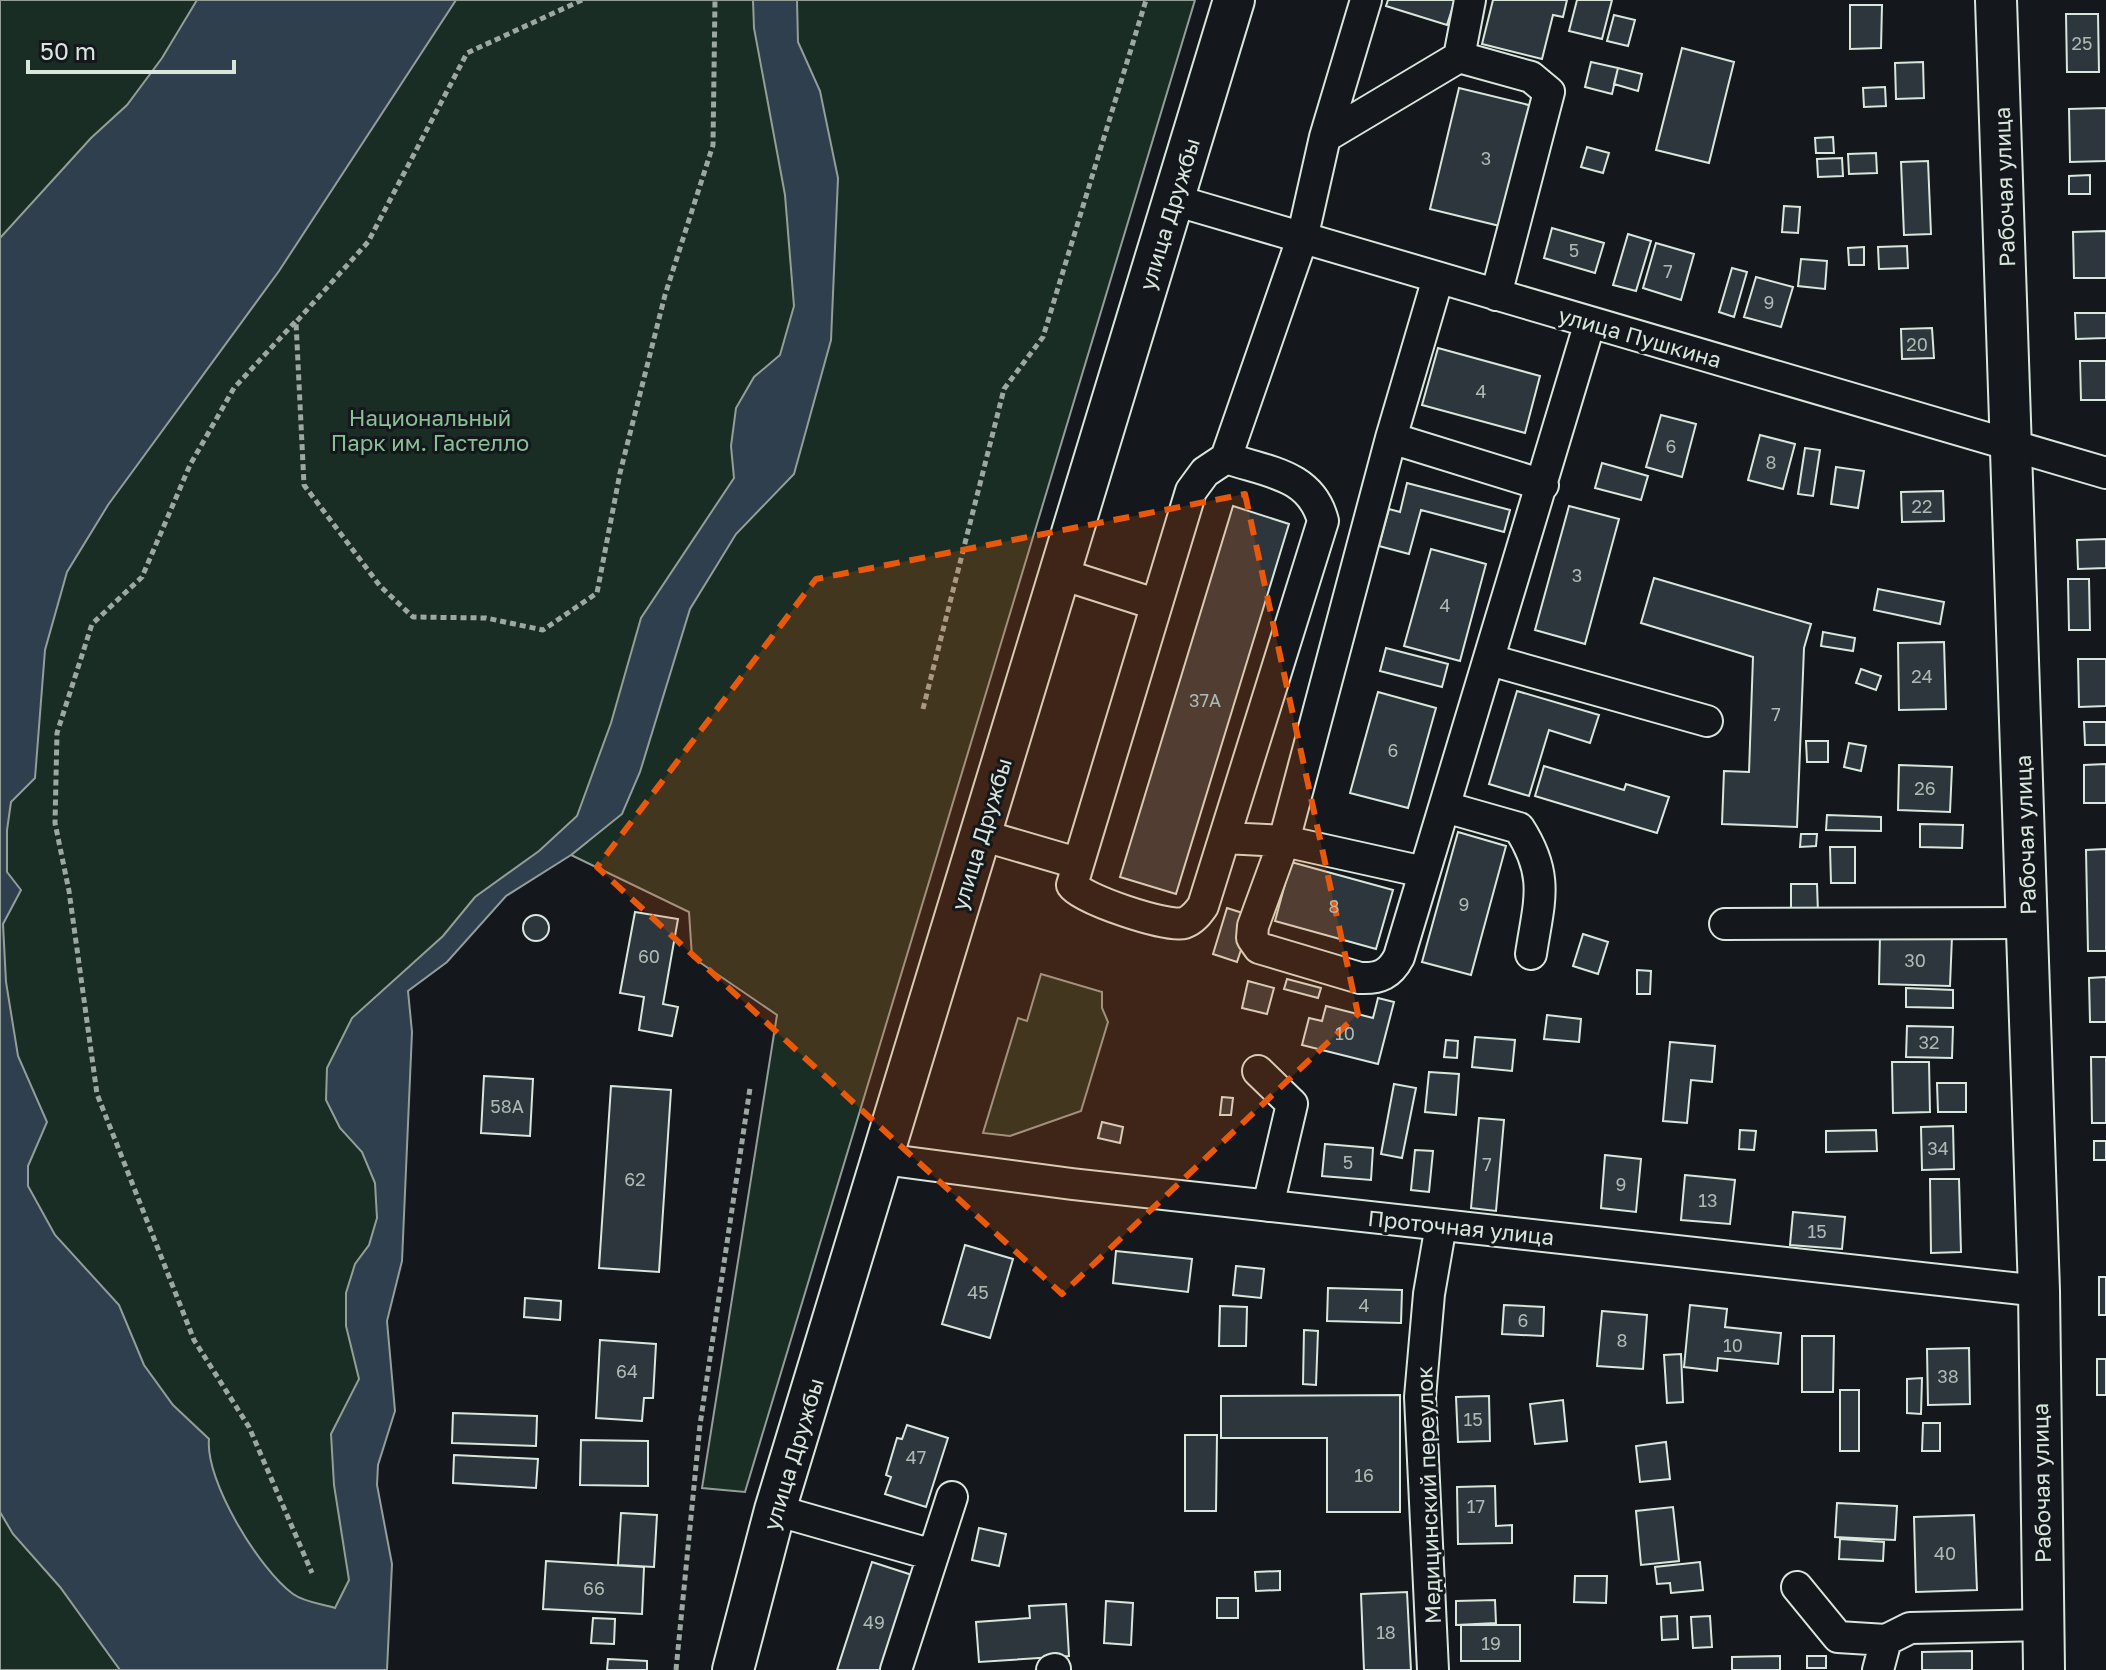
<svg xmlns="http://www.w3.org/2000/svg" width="2106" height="1670" viewBox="0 0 2106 1670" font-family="'Golos Text',sans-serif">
  <rect width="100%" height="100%" fill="#14181c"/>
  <path fill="#1a2d24" stroke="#939e99" stroke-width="2" d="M 0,0 L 1195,0 L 745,1492 L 702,1488 L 777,1015 L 692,957 L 689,912 L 571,855 L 587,842 L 573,835 L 394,981 L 368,1670 L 0,1670 Z
    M 1041,974 L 1102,992 L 1102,1008 L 1108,1022 L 1081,1111 L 1010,1136 L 983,1133 L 1018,1018 L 1027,1021 Z"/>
  <path fill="#2f3f4d" stroke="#939e99" stroke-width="2" d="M 197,0 L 456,0 L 279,271 L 108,505 L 67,572 L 45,650 L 35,778 L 11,802 L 7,830 L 7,872 L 21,890 L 3,924 L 6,982 L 18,1056 L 47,1122 L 28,1166 L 28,1186 L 55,1235 L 119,1305 L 144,1365 L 173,1405 L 209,1439 C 205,1481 259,1569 293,1594 C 304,1602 322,1604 335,1608 L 349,1580 L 334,1485 L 331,1434 L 359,1379 L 346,1326 L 346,1293 L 355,1264 L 369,1245 L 377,1218 L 375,1183 L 362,1152 L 340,1128 L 326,1100 L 327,1068 L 352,1018 L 443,936 L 475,897 L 539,851 L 577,816 L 611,723 L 641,618 L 734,478 L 731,446 L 736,408 L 754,377 L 780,355 L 794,306 L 785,195 L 754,28 L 753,0 L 797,0 L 798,42 L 820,91 L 838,178 L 831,340 L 794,474 L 736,534 L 690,609 L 640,772 L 622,814 L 571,855 L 506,896 L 447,962 L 408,991 L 412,1032 L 402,1261 L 387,1321 L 395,1411 L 378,1465 L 377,1485 L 392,1564 L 387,1670 L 120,1670 L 60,1587 L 13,1534 L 0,1512 L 0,238 L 91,138 L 127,105 L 162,58 Z"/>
  <path fill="#2c363c" stroke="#d8e6dc" stroke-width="2" d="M 1388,0 L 1455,0 L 1447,25 L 1386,6 Z
    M 1493,0 L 1567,0 L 1563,17 L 1553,15 L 1542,59 L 1482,44 Z
    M 1577,0 L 1612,0 L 1602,39 L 1569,31 Z
    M 1850,5 L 1882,5 L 1881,48 L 1850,49 Z
    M 2066,14 L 2098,14 L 2099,72 L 2067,72 Z
    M 1614,15 L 1635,20 L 1628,46 L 1607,41 Z
    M 1682,48 L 1734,62 L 1709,163 L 1656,150 Z
    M 1591,62 L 1618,68 L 1612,94 L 1585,87 Z
    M 1923,62 L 1924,98 L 1896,99 L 1895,63 Z
    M 1618,68 L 1642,74 L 1638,91 L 1614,84 Z
    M 1885,87 L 1886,106 L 1864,107 L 1863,88 Z
    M 1459,88 L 1541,108 L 1512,229 L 1430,209 Z
    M 2106,108 L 2106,161 L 2070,162 L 2069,109 Z
    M 1833,137 L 1834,153 L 1816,153 L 1815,138 Z
    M 1587,147 L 1609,153 L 1603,173 L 1581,167 Z
    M 1876,153 L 1877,173 L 1849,174 L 1848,154 Z
    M 1842,158 L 1843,176 L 1818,177 L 1817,159 Z
    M 1928,161 L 1931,234 L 1904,235 L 1901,162 Z
    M 2090,175 L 2090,194 L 2069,194 L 2069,176 Z
    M 1784,206 L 1800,207 L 1798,233 L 1782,232 Z
    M 1552,228 L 1604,243 L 1595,273 L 1544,258 Z
    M 2106,231 L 2106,278 L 2074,278 L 2073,232 Z
    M 1628,234 L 1651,241 L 1636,291 L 1613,285 Z
    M 1656,243 L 1694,254 L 1681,300 L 1643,288 Z
    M 1907,246 L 1908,268 L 1879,269 L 1878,247 Z
    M 1864,247 L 1864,265 L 1849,265 L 1848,248 Z
    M 1801,259 L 1827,261 L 1825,289 L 1798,286 Z
    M 1732,268 L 1747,272 L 1734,317 L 1719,312 Z
    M 1756,277 L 1793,287 L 1781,327 L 1744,317 Z
    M 2075,313 L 2106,313 L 2106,338 L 2076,339 Z
    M 1932,328 L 1934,358 L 1902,359 L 1901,329 Z
    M 1438,348 L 1540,376 L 1525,433 L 1422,405 Z
    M 2080,361 L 2106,361 L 2106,400 L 2081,400 Z
    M 1661,415 L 1696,424 L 1682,477 L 1646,467 Z
    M 1760,435 L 1795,444 L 1783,489 L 1748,480 Z
    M 1805,448 L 1820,450 L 1813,496 L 1798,494 Z
    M 1602,463 L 1648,476 L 1641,500 L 1595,488 Z
    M 1836,467 L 1864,471 L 1858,508 L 1831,504 Z
    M 1407,483 L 1510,510 L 1504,532 L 1421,510 L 1409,554 L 1379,546 L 1389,509 L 1400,512 Z
    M 1943,491 L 1944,521 L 1902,522 L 1901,492 Z
    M 1233,506 L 1289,524 L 1176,894 L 1120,877 Z
    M 1569,506 L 1619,519 L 1585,644 L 1535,630 Z
    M 2106,539 L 2106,568 L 2078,569 L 2077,540 Z
    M 1431,549 L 1486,564 L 1460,661 L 1404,646 Z
    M 1654,578 L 1811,624 L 1804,648 L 1797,827 L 1722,824 L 1724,771 L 1749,772 L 1753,657 L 1641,623 Z
    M 2068,579 L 2089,579 L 2090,630 L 2069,630 Z
    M 1878,589 L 1944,602 L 1940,624 L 1874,610 Z
    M 1823,632 L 1855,638 L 1853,651 L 1821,646 Z
    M 1944,642 L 1946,709 L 1899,710 L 1898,643 Z
    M 1386,648 L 1448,664 L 1442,687 L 1380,671 Z
    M 2078,659 L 2106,659 L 2106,706 L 2079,707 Z
    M 1861,669 L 1881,676 L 1876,690 L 1856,683 Z
    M 1517,691 L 1599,715 L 1590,743 L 1549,730 L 1529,796 L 1489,784 Z
    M 1378,692 L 1436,708 L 1408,808 L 1350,793 Z
    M 2084,722 L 2106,722 L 2106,745 L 2085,745 Z
    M 1806,741 L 1828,741 L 1828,762 L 1807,762 Z
    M 1849,743 L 1866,746 L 1861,771 L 1844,767 Z
    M 2106,764 L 2106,803 L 2084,803 L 2084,765 Z
    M 1899,765 L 1952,767 L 1950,812 L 1898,810 Z
    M 1544,766 L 1624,790 L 1626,784 L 1669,797 L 1657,833 L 1535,796 Z
    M 1827,815 L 1881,817 L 1881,831 L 1826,830 Z
    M 1920,824 L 1963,825 L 1962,848 L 1920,847 Z
    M 1458,832 L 1506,846 L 1471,975 L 1422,962 Z
    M 1801,834 L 1817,834 L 1816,846 L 1800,847 Z
    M 1830,847 L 1855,847 L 1855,883 L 1831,883 Z
    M 2106,849 L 2106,951 L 2088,951 L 2086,850 Z
    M 1291,862 L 1393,890 L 1376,949 L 1275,921 Z
    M 1791,884 L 1817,884 L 1818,913 L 1791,914 Z
    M 1227,908 L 1252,916 L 1237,962 L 1213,954 Z
    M 635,912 L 678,919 L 663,1004 L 678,1007 L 672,1036 L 639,1030 L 644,997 L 620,993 Z
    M523 928a13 13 0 1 1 26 0a13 13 0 1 1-26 0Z
    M 1583,934 L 1608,942 L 1598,974 L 1573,966 Z
    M 1880,934 L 1952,936 L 1950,986 L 1879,984 Z
    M 1637,970 L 1651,971 L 1650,994 L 1637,994 Z
    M 2106,977 L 2106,1022 L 2090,1022 L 2089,978 Z
    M 1287,979 L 1321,988 L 1318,998 L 1284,989 Z
    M 1248,981 L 1274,988 L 1267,1014 L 1242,1008 Z
    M 1906,988 L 1953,990 L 1953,1008 L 1906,1007 Z
    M 1378,998 L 1394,1002 L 1378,1064 L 1302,1045 L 1309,1018 L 1322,1021 L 1326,1006 L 1373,1018 Z
    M 1547,1015 L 1581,1019 L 1579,1042 L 1544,1039 Z
    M 1907,1026 L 1953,1027 L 1952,1058 L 1906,1057 Z
    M 1475,1037 L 1515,1040 L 1512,1071 L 1472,1067 Z
    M 1446,1040 L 1458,1041 L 1457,1058 L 1444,1057 Z
    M 1670,1042 L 1715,1046 L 1712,1082 L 1691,1080 L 1687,1123 L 1663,1121 Z
    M 2091,1057 L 2106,1057 L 2106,1123 L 2092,1123 Z
    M 1892,1062 L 1929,1062 L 1930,1112 L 1893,1113 Z
    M 1429,1072 L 1459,1074 L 1456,1115 L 1425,1112 Z
    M 484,1076 L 533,1079 L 530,1136 L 481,1133 Z
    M 1937,1083 L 1966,1083 L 1966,1112 L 1938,1112 Z
    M 1394,1084 L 1416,1088 L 1402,1158 L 1381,1154 Z
    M 611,1086 L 671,1090 L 659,1272 L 599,1268 Z
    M 1222,1097 L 1233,1098 L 1231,1115 L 1220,1115 Z
    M 1479,1118 L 1504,1120 L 1496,1211 L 1471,1208 Z
    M 1102,1122 L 1123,1127 L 1120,1143 L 1098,1138 Z
    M 1953,1126 L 1954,1169 L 1922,1170 L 1921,1127 Z
    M 1740,1130 L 1756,1131 L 1754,1150 L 1739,1149 Z
    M 1876,1130 L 1877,1151 L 1826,1152 L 1826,1131 Z
    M 2094,1141 L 2106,1141 L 2106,1160 L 2094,1160 Z
    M 1325,1144 L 1373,1148 L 1371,1180 L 1322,1176 Z
    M 1415,1150 L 1433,1151 L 1429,1192 L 1411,1190 Z
    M 1605,1155 L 1641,1159 L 1636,1212 L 1601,1208 Z
    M 1685,1175 L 1735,1180 L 1730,1224 L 1681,1220 Z
    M 1930,1179 L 1959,1179 L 1961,1252 L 1931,1253 Z
    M 1793,1212 L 1845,1217 L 1842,1249 L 1790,1245 Z
    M 965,1245 L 1013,1259 L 990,1338 L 942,1324 Z
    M 1116,1251 L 1192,1259 L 1188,1292 L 1113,1283 Z
    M 1236,1266 L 1264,1269 L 1261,1298 L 1233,1295 Z
    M 2099,1277 L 2106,1277 L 2106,1315 L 2099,1315 Z
    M 1328,1288 L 1402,1290 L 1401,1323 L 1327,1321 Z
    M 525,1298 L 561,1301 L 560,1320 L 524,1317 Z
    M 1504,1305 L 1544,1307 L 1543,1336 L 1502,1334 Z
    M 1690,1305 L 1727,1309 L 1725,1327 L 1781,1333 L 1778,1364 L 1718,1358 L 1717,1371 L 1684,1367 Z
    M 1220,1306 L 1247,1307 L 1246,1346 L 1219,1346 Z
    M 1602,1311 L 1647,1315 L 1643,1369 L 1597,1366 Z
    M 1304,1330 L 1318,1331 L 1316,1385 L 1303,1384 Z
    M 1802,1336 L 1834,1336 L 1833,1392 L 1802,1392 Z
    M 600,1340 L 656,1344 L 653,1398 L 644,1398 L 642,1421 L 596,1418 Z
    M 1969,1348 L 1970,1404 L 1928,1405 L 1927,1349 Z
    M 1681,1354 L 1683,1402 L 1667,1403 L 1664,1355 Z
    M 2097,1359 L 2106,1359 L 2106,1395 L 2097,1395 Z
    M 1922,1378 L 1921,1414 L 1907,1413 L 1907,1379 Z
    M 1840,1390 L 1859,1390 L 1859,1451 L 1840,1451 Z
    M 1400,1395 L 1400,1512 L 1327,1512 L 1327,1438 L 1221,1438 L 1221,1396 Z
    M 1489,1396 L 1490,1441 L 1458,1442 L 1456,1397 Z
    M 1563,1400 L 1567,1441 L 1535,1444 L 1530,1404 Z
    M 453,1413 L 537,1416 L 536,1446 L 452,1443 Z
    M 1923,1423 L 1940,1423 L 1940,1451 L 1922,1451 Z
    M 907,1425 L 948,1438 L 926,1507 L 885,1494 L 891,1477 L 886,1475 L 897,1438 L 902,1439 Z
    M 1185,1435 L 1217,1435 L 1216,1511 L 1185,1511 Z
    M 581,1440 L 648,1441 L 648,1486 L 580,1485 Z
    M 1666,1442 L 1670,1479 L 1640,1482 L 1636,1446 Z
    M 454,1455 L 538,1459 L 536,1488 L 453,1483 Z
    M 1495,1486 L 1496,1526 L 1512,1525 L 1512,1543 L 1458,1544 L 1457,1487 Z
    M 1837,1503 L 1897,1506 L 1895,1540 L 1835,1537 Z
    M 1673,1507 L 1679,1561 L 1641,1565 L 1636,1511 Z
    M 621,1513 L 657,1515 L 654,1567 L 618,1565 Z
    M 1974,1515 L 1977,1590 L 1916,1592 L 1914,1517 Z
    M 979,1528 L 1006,1534 L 999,1566 L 972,1560 Z
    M 1840,1539 L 1884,1542 L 1883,1561 L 1839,1559 Z
    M 546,1561 L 644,1567 L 642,1614 L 543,1609 Z
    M 872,1562 L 912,1575 L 880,1670 L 837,1670 Z
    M 1700,1562 L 1703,1590 L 1671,1593 L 1670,1583 L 1657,1584 L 1655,1567 Z
    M 1280,1571 L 1280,1590 L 1256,1591 L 1255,1572 Z
    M 1575,1576 L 1607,1576 L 1606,1603 L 1574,1602 Z
    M 1407,1592 L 1411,1670 L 1364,1670 L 1361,1594 Z
    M 1217,1598 L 1238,1598 L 1238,1618 L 1217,1618 Z
    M 1495,1600 L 1496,1623 L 1456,1625 L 1456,1601 Z
    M 1106,1601 L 1133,1603 L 1131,1645 L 1104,1643 Z
    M 1066,1604 L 1069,1656 L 979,1662 L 976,1622 L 1030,1618 L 1029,1606 Z
    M 1677,1616 L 1678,1639 L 1662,1640 L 1661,1617 Z
    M 1710,1616 L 1712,1647 L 1693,1648 L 1691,1617 Z
    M 593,1618 L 615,1619 L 614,1644 L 591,1643 Z
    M 1461,1625 L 1520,1625 L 1520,1661 L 1461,1661 Z
    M 1972,1651 L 1972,1670 L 1922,1670 L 1922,1652 Z
    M 1780,1656 L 1780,1670 L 1732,1670 L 1732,1657 Z
    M 1807,1656 L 1826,1656 L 1826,1668 L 1807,1668 Z
    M 608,1659 L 647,1661 L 647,1670 L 607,1670 Z"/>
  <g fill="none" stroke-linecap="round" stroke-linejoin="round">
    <g stroke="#d8e6dc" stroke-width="34">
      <path id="minor" d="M 1470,0 L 1459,57 L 1531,77 L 1549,92 L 1496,295
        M 1325,137 L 1459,57
        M 1174,200 L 2106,473
        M 1391,438 L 1438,278
        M 1226,458 C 1267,472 1311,474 1323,521 L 1203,906 C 1198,913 1193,920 1184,923 C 1168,928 1081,899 1072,885 L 1191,491 L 1205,472 Z
        M 1226,458 L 1302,239 L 1325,137 L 1366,0
        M 1543,485 L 1391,438 L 1284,841 L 1253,926 L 1252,938 L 1259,948 L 1360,978 C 1380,979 1390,974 1399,957 L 1590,322
        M 1058,573 L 1155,604
        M 1490,660 L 1707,721
        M 1445,807 L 1519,828 C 1550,876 1539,901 1531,954
        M 981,835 L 1077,863
        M 1225,838 L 1284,841 L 1424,872
        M 1725,924 L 2028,923
        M 1258,1071 L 1292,1104 L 1268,1206
        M 883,1159 L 1072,1184 L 2039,1291
        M 775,1510 L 933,1555
        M 1797,1587 L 1838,1637 L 1886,1640
        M 896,1670 L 952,1497
        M 1052,1670 L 1055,1669
        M 1433,1670 L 1420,1397 L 1429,1294 L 1441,1225
        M 1878,1670 L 1886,1640 L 1910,1628 L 2043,1625"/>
    </g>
    <g stroke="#d8e6dc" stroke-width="44">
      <path id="major" d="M 1996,0 L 2039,1291 L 2044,1670
        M 733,1670 L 775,1510 L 1234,0"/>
    </g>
    <path stroke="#9da8a2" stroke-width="5" stroke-dasharray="6 4" stroke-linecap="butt" d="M 582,0 L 467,53 L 368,242 L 296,322 L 304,485 L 380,586 L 413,617 L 486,618 L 543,630 L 597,593 L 620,473 L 665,295 L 713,145 L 715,0
      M 295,322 L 234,388 L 190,465 L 142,577 L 92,624 L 57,733 L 55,823 L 69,891 L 97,1094 L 194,1340 L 249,1427 L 312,1573
      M 923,709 L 1004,389 L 1043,337 L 1146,0
      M 676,1670 L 700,1425 L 750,1088"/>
    <use href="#minor" stroke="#14181c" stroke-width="30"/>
    <use href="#major" stroke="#14181c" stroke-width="40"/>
  </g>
  <path fill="#e8590c" fill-opacity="0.2" stroke="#e8590c" stroke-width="6" stroke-dasharray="16 10" stroke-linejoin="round" d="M 1245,494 L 1358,1014 L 1062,1294 L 597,867 L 816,579 Z"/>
  <g text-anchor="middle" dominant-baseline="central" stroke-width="6" stroke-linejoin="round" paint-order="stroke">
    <g font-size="18" fill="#adbab4">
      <text x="2082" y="43">25</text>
      <text x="1486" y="158">3</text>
      <text x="1574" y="250">5</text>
      <text x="1668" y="271">7</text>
      <text x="1769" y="302">9</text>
      <text x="1917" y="344">20</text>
      <text x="1481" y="391">4</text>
      <text x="1671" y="446">6</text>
      <text x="1771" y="462">8</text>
      <text x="1922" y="506">22</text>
      <text x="1577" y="575">3</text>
      <text x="1445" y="605">4</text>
      <text x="1922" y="676">24</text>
      <text x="1205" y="700">37А</text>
      <text x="1776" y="714">7</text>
      <text x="1393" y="750">6</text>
      <text x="1925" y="788">26</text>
      <text x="1464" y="904">9</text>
      <text x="1334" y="906">8</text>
      <text x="649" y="956">60</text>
      <text x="1915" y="960">30</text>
      <text x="1345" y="1033">10</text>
      <text x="1929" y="1042">32</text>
      <text x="507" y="1106">58А</text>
      <text x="1938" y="1148">34</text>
      <text x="1348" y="1162">5</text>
      <text x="1487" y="1164">7</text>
      <text x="635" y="1179">62</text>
      <text x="1621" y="1184">9</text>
      <text x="1708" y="1200">13</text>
      <text x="1817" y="1231">15</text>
      <text x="978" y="1292">45</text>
      <text x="1364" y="1305">4</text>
      <text x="1523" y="1320">6</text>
      <text x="1622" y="1340">8</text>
      <text x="1733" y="1345">10</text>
      <text x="627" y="1371">64</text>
      <text x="1948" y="1376">38</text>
      <text x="1473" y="1419">15</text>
      <text x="916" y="1457">47</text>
      <text x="1364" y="1475">16</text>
      <text x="1476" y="1506">17</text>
      <text x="1945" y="1553">40</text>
      <text x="594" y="1588">66</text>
      <text x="874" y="1622">49</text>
      <text x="1386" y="1632">18</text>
      <text x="1491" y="1643">19</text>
    </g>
    <g font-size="22" fill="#d8e6dc" stroke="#14181c">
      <text transform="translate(2004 187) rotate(-92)">Рабочая улица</text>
      <text transform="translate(1169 214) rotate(-73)">улица Дружбы</text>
      <text transform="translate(1640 337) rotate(16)">улица Пушкина</text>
      <text transform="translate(981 834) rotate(-73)">улица Дружбы</text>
      <text transform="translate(2025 835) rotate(-92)">Рабочая улица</text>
      <text transform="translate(1461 1227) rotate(6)">Проточная улица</text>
      <text transform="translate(793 1454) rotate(-73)">улица Дружбы</text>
      <text transform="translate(2041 1483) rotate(-91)">Рабочая улица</text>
      <text transform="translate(1428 1495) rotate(-92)">Медицинский переулок</text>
    </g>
    <g font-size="22" fill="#8ac095" stroke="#14181c">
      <text x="430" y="417">Национальный<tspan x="430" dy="25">Парк им. Гастелло</tspan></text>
    </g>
  </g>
  <path d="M28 60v12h206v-12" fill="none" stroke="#d8e6dc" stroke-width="4"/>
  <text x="40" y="60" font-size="24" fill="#d8e6dc" stroke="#14181c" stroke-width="6" paint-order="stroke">50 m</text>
</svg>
